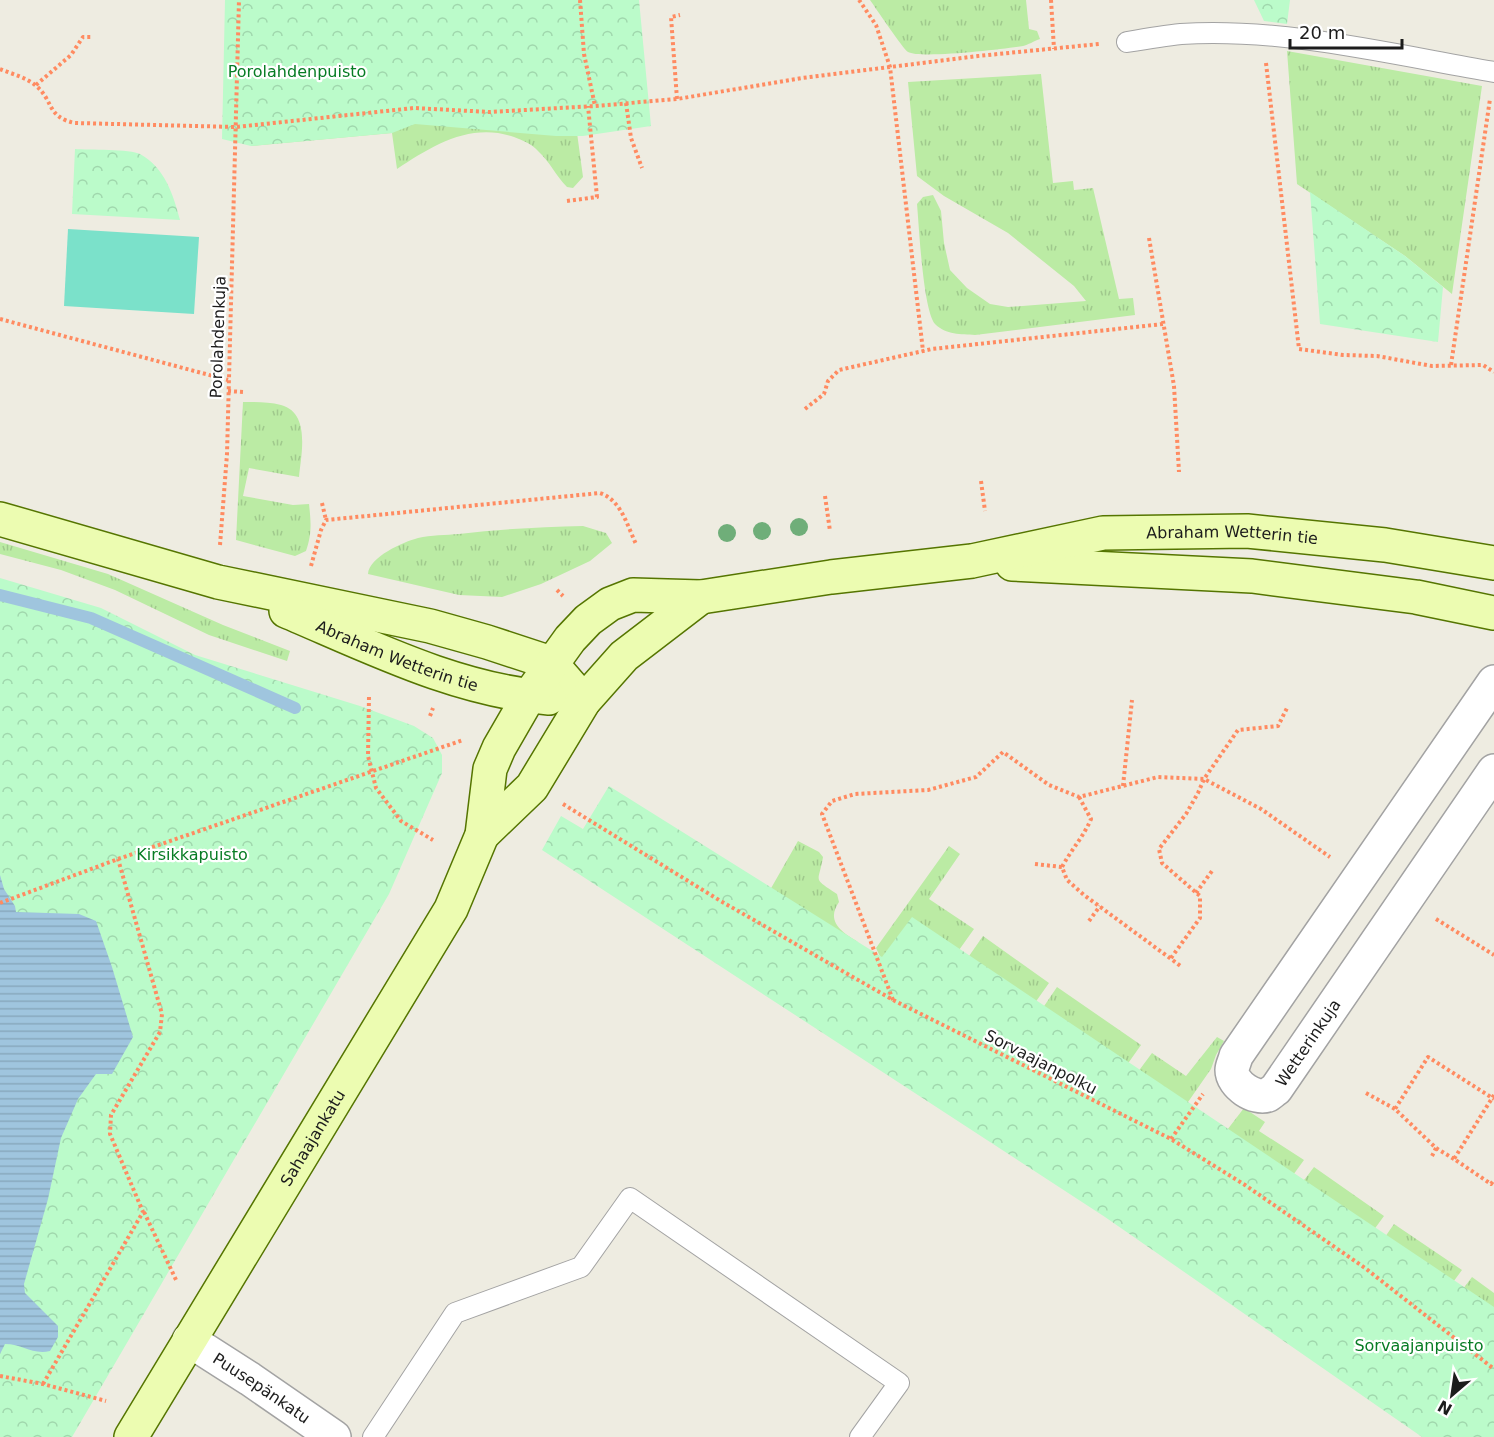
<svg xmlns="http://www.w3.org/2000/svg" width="1494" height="1437" viewBox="0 0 1494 1437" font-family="'DejaVu Sans',sans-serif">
  <defs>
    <pattern id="grass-tufts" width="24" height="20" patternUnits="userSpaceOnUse" patternTransform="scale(1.5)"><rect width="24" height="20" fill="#bbeba4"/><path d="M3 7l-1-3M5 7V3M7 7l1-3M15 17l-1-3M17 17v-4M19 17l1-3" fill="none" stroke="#a0c98d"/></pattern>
    <pattern id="park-crowns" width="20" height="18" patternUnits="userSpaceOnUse" patternTransform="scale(1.5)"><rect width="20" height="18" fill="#bbfbca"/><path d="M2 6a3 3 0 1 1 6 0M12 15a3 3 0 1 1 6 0" fill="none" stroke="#a0d7ad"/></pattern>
    <pattern id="water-rules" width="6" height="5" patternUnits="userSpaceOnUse" patternTransform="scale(1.5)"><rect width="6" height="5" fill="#9fc5de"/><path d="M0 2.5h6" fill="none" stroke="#88a9be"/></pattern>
  </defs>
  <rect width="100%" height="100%" fill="#eeece1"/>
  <path fill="url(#grass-tufts)" d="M 870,0 L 1026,0 L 1029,29 L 1037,31 L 1040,39 C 1034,41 1028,45 1023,46 C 1005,49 920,59 908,52 C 903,49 875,7 870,0 Z
    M 1287,51 L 1482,86 L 1452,294 L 1405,256 L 1297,184 Z
    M 1041,74 L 1053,183 L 1073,181 L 1074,190 L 1093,188 L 1119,299 L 1133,298 L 1135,315 L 975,335 C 961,334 946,335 935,324 C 923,310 919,226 917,204 L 923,197 L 933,195 L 941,211 L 944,243 L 950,270 L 967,288 L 990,304 L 1008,307 L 1086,301 L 1074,286 L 1008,233 L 944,196 L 917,176 L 908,82 Z
    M 575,118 L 583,177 L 573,188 L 567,187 C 556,176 550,162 538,151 C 532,144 522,140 514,137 C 470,122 432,146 397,169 L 392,133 L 251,146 L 254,138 L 387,122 Z
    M 243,402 C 255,402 269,402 281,405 C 311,413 301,455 299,477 L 249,468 L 243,496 L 293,505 L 309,504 C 311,522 312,534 306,551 L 295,556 L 236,540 Z
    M 583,526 L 606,533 L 612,543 L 590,561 L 541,584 L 502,597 L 459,595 L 368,574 C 369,557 403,542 418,538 C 431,535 446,535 459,534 C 500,529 541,527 583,526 Z
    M 0,542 L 108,574 L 223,625 L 290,651 L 287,661 L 209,635 L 115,590 L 61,570 L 0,554 Z
    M 798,841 L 819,852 L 823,857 C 819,883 811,877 837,894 L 839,902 C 825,922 843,933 858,942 L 758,911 Z
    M 949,846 L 960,854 L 929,899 L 974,929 L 922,1002 L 897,992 L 876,948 Z
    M 983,936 L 1049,983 L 1006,1044 L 932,1009 Z
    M 1057,987 L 1141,1045 L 1105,1096 L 1015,1049 Z
    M 1217,1037 L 1224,1041 L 1216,1055 L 1211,1069 L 1172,1125 L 1117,1100 L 1152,1053 L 1186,1076 Z
    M 1244,1108 L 1265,1122 L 1259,1131 L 1304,1160 L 1280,1193 L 1224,1134 Z
    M 1314,1167 L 1384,1216 L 1357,1253 L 1289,1200 Z
    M 1394,1224 L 1462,1270 L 1448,1289 L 1369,1260 Z
    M 1472,1277 L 1494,1293 L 1494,1357 L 1441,1318 Z"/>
  <path fill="url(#park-crowns)" d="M 225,0 L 639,0 L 651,126 L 583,136 L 556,136 L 415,124 L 392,133 L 251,146 L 222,139 Z
    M 1254,0 L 1290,0 L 1287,24 L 1264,21 Z
    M 75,149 C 88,150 131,149 140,154 C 165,168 173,194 180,220 L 72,214 Z
    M 1310,192 L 1405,256 L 1443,287 L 1438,342 L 1320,324 Z
    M 0,578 L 101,608 L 195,655 L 360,706 L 414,726 L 433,738 L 442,755 L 442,773 L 389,894 L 72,1437 L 0,1437 Z
    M 609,786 L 882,957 L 912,917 L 1494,1307 L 1494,1437 L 1422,1437 L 1105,1217 L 542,850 L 561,816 L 583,829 Z"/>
  <path fill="#7be1ca" d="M 68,229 L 199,237 L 194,314 L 64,306 Z"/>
  <path fill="url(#water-rules)" d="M 0,875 L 4,889 L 15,906 L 16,912 L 79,914 L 96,921 L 112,967 L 133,1037 L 112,1074 L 96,1074 L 78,1099 L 61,1138 L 48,1199 L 24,1284 L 25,1293 L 58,1326 L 58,1337 L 50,1351 C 32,1355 23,1344 5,1344 L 0,1354 Z"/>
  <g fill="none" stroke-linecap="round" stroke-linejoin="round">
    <path stroke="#9fc5de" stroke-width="12" d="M 0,595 L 91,618 L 295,708"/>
    <g stroke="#a3a3a3" stroke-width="22">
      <path id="lane" d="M 1127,42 C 1145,39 1163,36 1181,34 C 1281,27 1395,55 1494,72
        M 373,1437 L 455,1313 L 581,1267 L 630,1198 L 899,1383 L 860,1437"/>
    </g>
    <g stroke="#a3a3a3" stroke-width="36">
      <g id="street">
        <path id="s1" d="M 1494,682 L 1236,1056 C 1235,1061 1232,1066 1232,1070 C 1232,1085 1255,1100 1268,1095 C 1271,1093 1273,1091 1276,1089 L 1494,771"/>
        <path id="s2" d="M 189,1340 L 250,1379 L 334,1437"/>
      </g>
    </g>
    <g stroke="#557501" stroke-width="36">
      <g id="secondary">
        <path d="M 0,519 L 218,582 L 430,626 L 487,642 L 551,663 L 584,701"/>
        <path d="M 1012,564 L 1252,576 L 1416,597 L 1494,613"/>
        <path id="s3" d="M 286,611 C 371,647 456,690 549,698"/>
        <path d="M 482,835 L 532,787 L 584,701 L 624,656 L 701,597"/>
        <path id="s4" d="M 131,1437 L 451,909 L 482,835 L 490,769 L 499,748 L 529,696 L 570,639 L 588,620 L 610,604 L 633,595 L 701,597 L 831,577 L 972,561 L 1103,533 L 1247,531 L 1385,545 L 1494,563"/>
      </g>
    </g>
    <path stroke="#ff8b61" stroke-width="4" stroke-dasharray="3 3" stroke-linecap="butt" d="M 580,0 L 584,54 L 595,106
      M 859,0 L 876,25 L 890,67 L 923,351
      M 1051,0 L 1054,49
      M 1266,63 L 1299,349 L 1343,355 L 1377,356 L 1432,366 L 1483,365 L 1494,372
      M 0,69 C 12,74 25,77 35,85 C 54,100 46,117 75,123 L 236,127 L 414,108 L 490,112 L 595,106 L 677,99 L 802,78 L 978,56 L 1099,44
      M 36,85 L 71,55 L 83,37 L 91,37
      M 677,99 L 671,17 L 680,15
      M 626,103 L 631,138 L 642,168
      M 567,201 L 597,197 L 588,106
      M 1149,238 L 1174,386 L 1179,472
      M 0,319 L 228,380
      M 1451,365 L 1490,99
      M 228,391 L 243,392
      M 805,409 L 824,394 L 828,381 L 839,370 L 932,349 L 1163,324
      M 981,481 L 985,511
      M 825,496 L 830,531
      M 322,503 L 326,520
      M 220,545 L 227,454 L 239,0
      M 311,566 L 321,530 L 326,520 L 600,493 C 621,500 627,525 636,544
      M 557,590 L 563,596
      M 369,697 L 368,756 L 376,788 L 401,821 L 433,840
      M 430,716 L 433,708
      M 1123,786 L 1132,700
      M 1079,797 L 1091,819 C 1084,836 1071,850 1062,867 L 1067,880 L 1084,895 L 1182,967
      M 563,804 L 719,900 L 893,1000 L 1171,1139 L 1245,1185 L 1365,1268 L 1494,1369
      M 1035,864 L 1062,867
      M 1196,893 L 1212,871
      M 0,903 L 118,859 L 463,740
      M 1436,919 L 1494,955
      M 1089,921 L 1100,906
      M 1171,958 L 1200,918 L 1200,896 L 1162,863 L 1159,849 L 1186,814 L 1198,793 L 1204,779 L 1238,730 L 1278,726 L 1288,706
      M 893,1000 L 822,814 L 832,801 L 855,794 L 928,790 L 976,777 L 1003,752 L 1049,785 L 1079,797 L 1158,777 L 1204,779 L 1261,809 L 1330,857
      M 1366,1093 L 1395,1109
      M 1494,1095 L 1454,1159 L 1491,1184 L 1494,1180
      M 1171,1139 L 1203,1094
      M 1432,1156 L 1436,1148
      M 1454,1159 L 1436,1148 L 1395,1109 L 1428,1057 L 1494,1099
      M 144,1212 L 177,1282
      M 0,1376 L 43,1384 L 106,1401
      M 43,1384 L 143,1212 L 110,1134 L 111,1115 L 160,1032 L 162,1014 L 118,859"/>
    <use href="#lane" stroke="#fff" stroke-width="20"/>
    <use href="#street" stroke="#fff" stroke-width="33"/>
    <use href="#secondary" stroke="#ecfcb1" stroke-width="33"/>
  </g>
  <g fill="#6fae79">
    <circle cx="799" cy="527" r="9"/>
    <circle cx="762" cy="531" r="9"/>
    <circle cx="727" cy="533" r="9"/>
  </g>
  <g text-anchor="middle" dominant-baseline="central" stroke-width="4.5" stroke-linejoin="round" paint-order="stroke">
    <g font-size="16" fill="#077c24" stroke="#fff">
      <text x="297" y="71">Porolahdenpuisto</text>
      <text x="192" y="854">Kirsikkapuisto</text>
      <text x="1419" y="1345">Sorvaajanpuisto</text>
    </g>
    <g font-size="16" fill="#1c1c1c" stroke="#fff">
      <text transform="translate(218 337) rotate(-88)">Porolahdenkuja</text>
      <text stroke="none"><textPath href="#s4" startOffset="1600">Abraham Wetterin tie</textPath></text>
      <text stroke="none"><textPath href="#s3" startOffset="120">Abraham Wetterin tie</textPath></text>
      <text stroke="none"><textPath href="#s1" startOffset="584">Wetterinkuja</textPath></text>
      <text transform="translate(1041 1062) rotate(27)">Sorvaajanpolku</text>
      <text stroke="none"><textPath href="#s4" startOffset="350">Sahaajankatu</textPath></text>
      <text stroke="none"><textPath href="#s2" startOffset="87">Puusepänkatu</textPath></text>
    </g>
  </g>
  <g transform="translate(1452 1395) rotate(209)" stroke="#ffffff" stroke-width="4.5" paint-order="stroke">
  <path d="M0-4.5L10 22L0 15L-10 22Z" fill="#1c1c1c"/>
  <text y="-9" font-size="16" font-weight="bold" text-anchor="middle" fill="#1c1c1c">N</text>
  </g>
  <path d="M1290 39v9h112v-9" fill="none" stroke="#1c1c1c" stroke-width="3"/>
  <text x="1299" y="39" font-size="18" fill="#1c1c1c" stroke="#ffffff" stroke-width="4.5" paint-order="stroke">20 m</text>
</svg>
